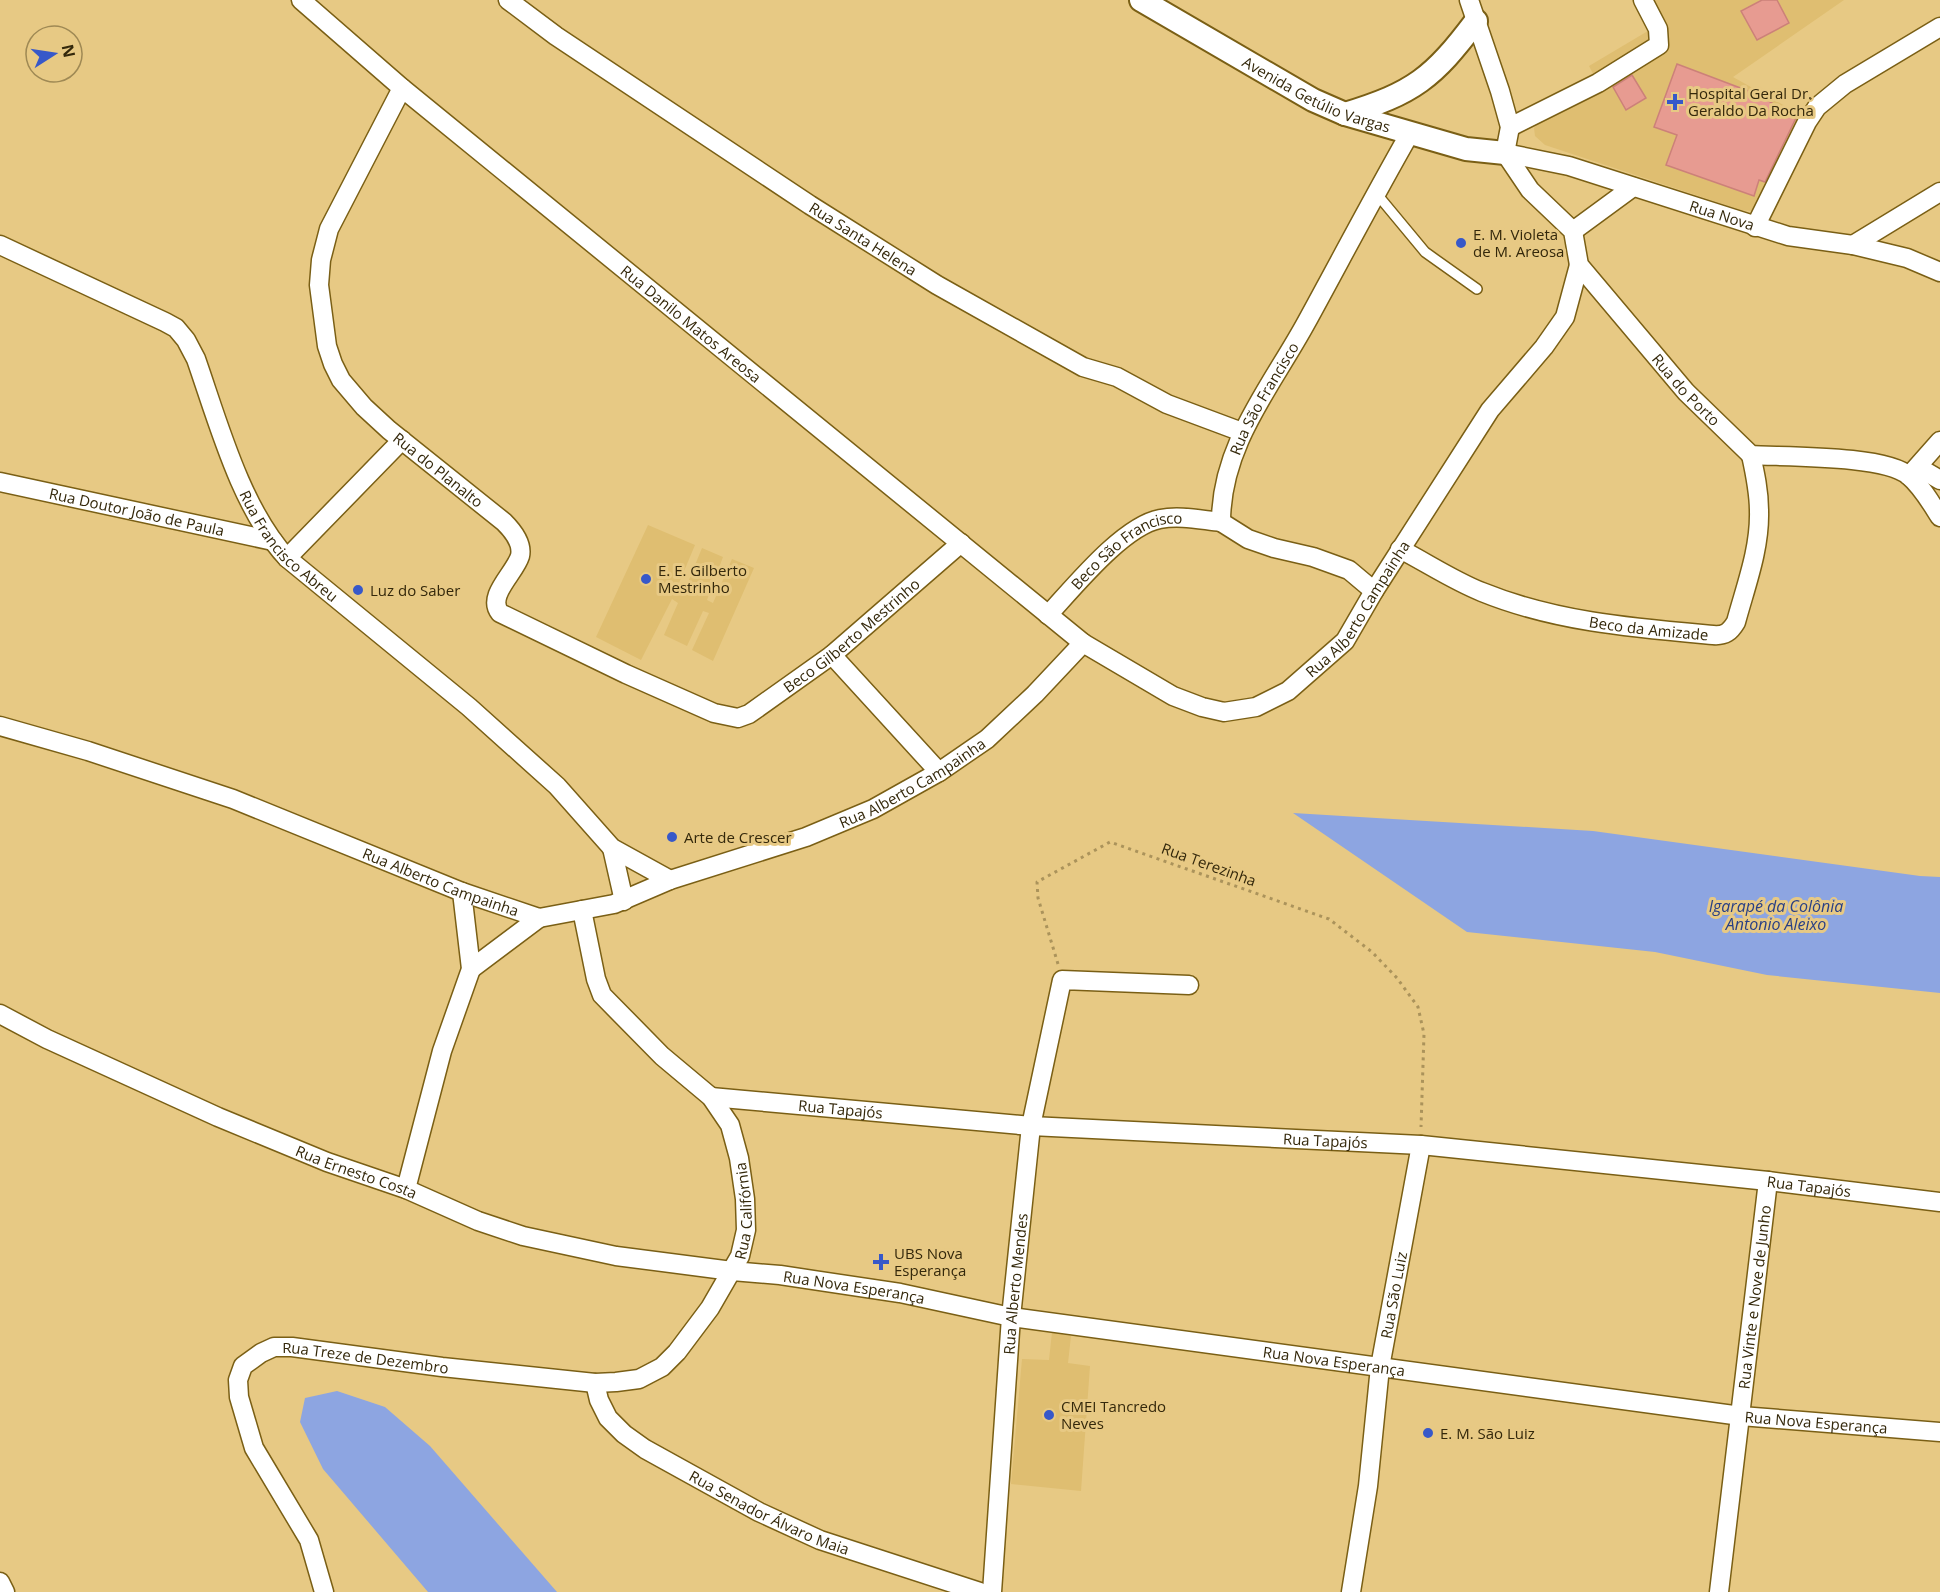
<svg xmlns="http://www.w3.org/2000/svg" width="1940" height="1592" viewBox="0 0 1940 1592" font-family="'Open Sans',sans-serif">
  <rect width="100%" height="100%" fill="#e7c984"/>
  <path fill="#dfbe71" d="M 1651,0 L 1844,0 L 1733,77 L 1803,116 L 1757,207 L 1751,211 L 1741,210 L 1545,145 L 1535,136 L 1534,128 L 1545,116 L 1600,87 L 1589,66 L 1663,22 Z
    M 648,525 L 695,545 L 679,583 L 686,587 L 702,548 L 723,557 L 707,600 L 713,603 L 732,559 L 754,568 L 713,661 L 692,650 L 709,613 L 703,611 L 687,646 L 664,635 L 678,603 L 672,599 L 641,660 L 596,637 Z
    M 1052,1332 L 1071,1336 L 1068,1363 L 1090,1366 L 1081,1491 L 1011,1484 L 1022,1359 L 1049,1360 Z"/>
  <path fill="#8da5e1" d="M 1293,813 L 1593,831 L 1920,876 L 1940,877 L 1940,993 L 1767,975 L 1655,952 L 1467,932 Z
    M 337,1391 L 385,1407 L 430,1446 L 557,1592 L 428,1592 L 323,1469 L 300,1422 L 305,1398 Z"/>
  <path fill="#e79b91" stroke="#cc8179" stroke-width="1.5" d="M 1762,0 L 1777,0 L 1789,23 L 1757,40 L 1741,11 Z
    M 1677,64 L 1759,95 L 1796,118 L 1765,182 L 1759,180 L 1754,196 L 1666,165 L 1677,135 L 1654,127 Z
    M 1632,75 L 1646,98 L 1626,110 L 1613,87 Z"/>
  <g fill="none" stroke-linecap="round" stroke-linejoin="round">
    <g stroke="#7a5f15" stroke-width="12">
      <path id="service" d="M 1376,193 L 1425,252 L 1477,289"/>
    </g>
    <g stroke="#7a5f15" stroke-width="21">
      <g id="minor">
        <path id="s1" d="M 301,0 L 402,88 L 1083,643"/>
        <path id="s2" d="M 508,0 L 556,36 L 810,205 L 937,285 L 1083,367 L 1117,377 L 1167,404 L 1242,432"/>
        <path d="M 1469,0 L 1500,91 L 1510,127 L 1505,153"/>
        <path id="s3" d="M 402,88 L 329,229 L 321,260 L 319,285 L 327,346 L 333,364 L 341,380 L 364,407 L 389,430 L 504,522 C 513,531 523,543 520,556 C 515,573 486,596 500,613 L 626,674 L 714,713 L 738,718 L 749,714 L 832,655 L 961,543"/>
        <path d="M 1510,127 L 1598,83 L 1659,45 L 1658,29 L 1643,0"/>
        <path id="s4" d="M 1505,153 L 1530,190 L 1573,231 L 1579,265 L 1686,392 L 1751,455 C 1786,457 1886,455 1909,476 C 1922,487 1931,503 1940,517"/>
        <path id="s5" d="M 1505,153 L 1569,166 L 1788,236 L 1853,245 L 1907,258 L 1940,272"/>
        <path d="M 1755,227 L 1807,122 L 1817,107 L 1845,84 L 1940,27"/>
        <path d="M 1573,231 L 1633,187"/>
        <path id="s6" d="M 0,245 L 165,322 L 176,328 L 186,340 L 196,359 C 218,422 241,508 287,558 L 469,707 L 557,786 L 612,848 L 670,880"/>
        <path d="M 1853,245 L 1940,192"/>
        <path d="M 1918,467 L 1940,480"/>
        <path d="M 1909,476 L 1940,441"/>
        <path id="s7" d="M 0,482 L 273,541"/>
        <path id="s8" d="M 1400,549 C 1427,563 1454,581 1482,592 C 1556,622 1634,628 1713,635 C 1725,636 1730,632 1736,622 C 1746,585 1760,549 1759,511 C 1759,491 1755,473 1751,455"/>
        <path d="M 287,558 L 402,440"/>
        <path id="s9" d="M 1374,591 L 1349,570 L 1313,557 L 1274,548 L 1248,539 L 1221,522 C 1221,445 1271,387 1306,323 C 1341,259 1374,196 1410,133"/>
        <path id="s10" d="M 1048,615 C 1074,587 1123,526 1160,519 C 1180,515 1201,520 1221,522"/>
        <path d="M 832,655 L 939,772"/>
        <path id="s11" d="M 0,726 L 88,751 L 233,799 L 462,892 L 539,918 L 614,904 L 670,880 L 806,837 L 873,809 L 939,772 L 987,739 L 1035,694 L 1083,643 L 1173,696 L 1202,707 L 1224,712 L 1256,707 L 1288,691 L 1345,641 L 1374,591 L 1490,410 L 1544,347 L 1565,317 L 1579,265"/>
        <path d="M 612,848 L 624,901"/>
        <path d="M 471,969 L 539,918"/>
        <path id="s12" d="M 0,1014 L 47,1039 L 218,1117 L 327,1162 L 406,1189 L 478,1221 L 523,1236 L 616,1256 L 732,1271 L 780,1275 L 900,1293 L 1011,1317 L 1741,1416 L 1940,1432"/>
        <path id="s13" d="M 711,1097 L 1031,1126 L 1421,1145 L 1768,1181 L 1940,1202"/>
        <path d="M 406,1189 L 442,1051 L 471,969 L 462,892"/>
        <path id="s14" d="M 595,1383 L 599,1400 L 608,1418 L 624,1434 L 645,1449 L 759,1512 L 820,1540 L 980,1592"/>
        <path d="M 0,1582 L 5,1592"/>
        <path id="s15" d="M 324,1592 L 309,1540 L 254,1448 L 239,1397 L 238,1380 L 243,1366 L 261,1353 L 274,1347 L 292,1347 L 442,1367 L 595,1383 L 616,1382 L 639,1379 L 662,1367 L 677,1352 L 710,1308 L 740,1256 L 746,1230 L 745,1199 L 739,1158 L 730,1125 L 711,1097 L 662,1056 L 602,995 L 596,979 L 582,910"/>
        <path id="s16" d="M 992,1592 L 1011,1317 L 1031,1126 L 1062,980 L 1189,985"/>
        <path id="s17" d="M 1351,1592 L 1368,1486 L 1380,1367 L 1421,1145"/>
        <path id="s18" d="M 1719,1592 L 1768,1181"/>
      </g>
    </g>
    <g stroke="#7a5f15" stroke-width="26">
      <g id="tertiary">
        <path id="s19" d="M 1141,0 L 1313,100 L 1345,114 L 1466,149 L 1505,153"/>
        <path d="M 1345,114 C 1414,93 1433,78 1476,21"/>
      </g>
    </g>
    <path stroke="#ab935b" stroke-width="3" stroke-dasharray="3 4.5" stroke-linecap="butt" d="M 1058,964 L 1038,898 L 1037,882 L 1110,842 L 1329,919 L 1372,952 L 1397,978 L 1418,1007 L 1424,1034 L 1421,1127"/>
    <use href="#service" stroke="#fff" stroke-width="9"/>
    <use href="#minor" stroke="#fff" stroke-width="18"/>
    <use href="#tertiary" stroke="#fff" stroke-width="22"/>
  </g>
  <g fill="#3758c9" stroke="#e7c984" stroke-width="2">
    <path d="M1672 93h6v6h6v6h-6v6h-6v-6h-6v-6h6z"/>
    <circle cx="1461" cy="243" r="6"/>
    <circle cx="646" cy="579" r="6"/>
    <circle cx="358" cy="590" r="6"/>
    <circle cx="672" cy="837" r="6"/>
    <path d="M878 1253h6v6h6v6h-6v6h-6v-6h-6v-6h6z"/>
    <circle cx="1049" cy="1415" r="6"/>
    <circle cx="1428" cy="1433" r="6"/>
  </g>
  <g text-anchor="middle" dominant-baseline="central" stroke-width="6" stroke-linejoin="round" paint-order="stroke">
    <g font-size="15" fill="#34280b" stroke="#e7c984">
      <text stroke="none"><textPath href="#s19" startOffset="200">Avenida Getúlio Vargas</textPath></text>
      <text stroke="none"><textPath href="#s5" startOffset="226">Rua Nova</textPath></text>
      <text stroke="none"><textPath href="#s2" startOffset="428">Rua Santa Helena</textPath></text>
      <text stroke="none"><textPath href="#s1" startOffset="507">Rua Danilo Matos Areosa</textPath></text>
      <text stroke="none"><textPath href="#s4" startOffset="303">Rua do Porto</textPath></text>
      <text stroke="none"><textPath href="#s9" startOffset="303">Rua São Francisco</textPath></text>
      <text stroke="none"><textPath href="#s3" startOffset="447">Rua do Planalto</textPath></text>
      <text stroke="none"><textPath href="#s7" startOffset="140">Rua Doutor João de Paula</textPath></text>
      <text stroke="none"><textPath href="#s6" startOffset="444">Rua Francisco Abreu</textPath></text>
      <text stroke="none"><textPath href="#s10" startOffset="105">Beco São Francisco</textPath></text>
      <text stroke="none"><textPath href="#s11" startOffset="1530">Rua Alberto Campainha</textPath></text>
      <text stroke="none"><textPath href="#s8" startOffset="264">Beco da Amizade</textPath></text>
      <text stroke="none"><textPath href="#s3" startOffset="1036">Beco Gilberto Mestrinho</textPath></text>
      <text stroke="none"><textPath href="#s11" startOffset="972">Rua Alberto Campainha</textPath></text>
      <text transform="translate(1209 864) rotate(20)">Rua Terezinha</text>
      <text stroke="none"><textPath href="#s11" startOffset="468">Rua Alberto Campainha</textPath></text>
      <text stroke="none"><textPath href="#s13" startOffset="130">Rua Tapajós</textPath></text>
      <text stroke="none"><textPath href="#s13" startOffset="616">Rua Tapajós</textPath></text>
      <text stroke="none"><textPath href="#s12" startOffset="390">Rua Ernesto Costa</textPath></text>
      <text stroke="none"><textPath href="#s13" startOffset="1102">Rua Tapajós</textPath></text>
      <text stroke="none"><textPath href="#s15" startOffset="858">Rua Califórnia</textPath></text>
      <text stroke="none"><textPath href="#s16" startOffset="309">Rua Alberto Mendes</textPath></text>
      <text stroke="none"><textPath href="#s12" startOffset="904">Rua Nova Esperança</textPath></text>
      <text stroke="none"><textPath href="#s17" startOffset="300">Rua São Luiz</textPath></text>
      <text stroke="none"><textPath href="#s18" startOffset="297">Rua Vinte e Nove de Junho</textPath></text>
      <text stroke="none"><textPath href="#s15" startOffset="375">Rua Treze de Dezembro</textPath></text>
      <text stroke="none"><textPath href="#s12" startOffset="1390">Rua Nova Esperança</textPath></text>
      <text stroke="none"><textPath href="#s12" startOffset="1876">Rua Nova Esperança</textPath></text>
      <text stroke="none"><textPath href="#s14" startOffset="226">Rua Senador Álvaro Maia</textPath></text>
    </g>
    <g font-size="15" fill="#34280b" stroke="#e7c984" text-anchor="start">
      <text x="1688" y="93">Hospital Geral Dr.<tspan x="1688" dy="17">Geraldo Da Rocha</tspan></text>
      <text x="1473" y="234">E. M. Violeta<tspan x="1473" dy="17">de M. Areosa</tspan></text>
      <text x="658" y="570">E. E. Gilberto<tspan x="658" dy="17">Mestrinho</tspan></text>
      <text x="370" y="590">Luz do Saber</text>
      <text x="684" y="837">Arte de Crescer</text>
      <text x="894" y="1253">UBS Nova<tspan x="894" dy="17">Esperança</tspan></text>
      <text x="1061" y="1406">CMEI Tancredo<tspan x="1061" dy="17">Neves</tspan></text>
      <text x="1440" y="1433">E. M. São Luiz</text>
    </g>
    <g font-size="16" font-style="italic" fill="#283f85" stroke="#e7c984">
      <text x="1776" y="906">Igarapé da Colônia<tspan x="1776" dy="18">Antonio Aleixo</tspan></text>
    </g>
  </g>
  <g transform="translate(54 54) rotate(78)"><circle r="28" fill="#e7c984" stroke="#9f8954" stroke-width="1.5"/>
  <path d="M0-4.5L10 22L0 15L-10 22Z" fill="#3758c9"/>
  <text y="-9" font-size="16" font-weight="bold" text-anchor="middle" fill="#34280b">N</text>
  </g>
</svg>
